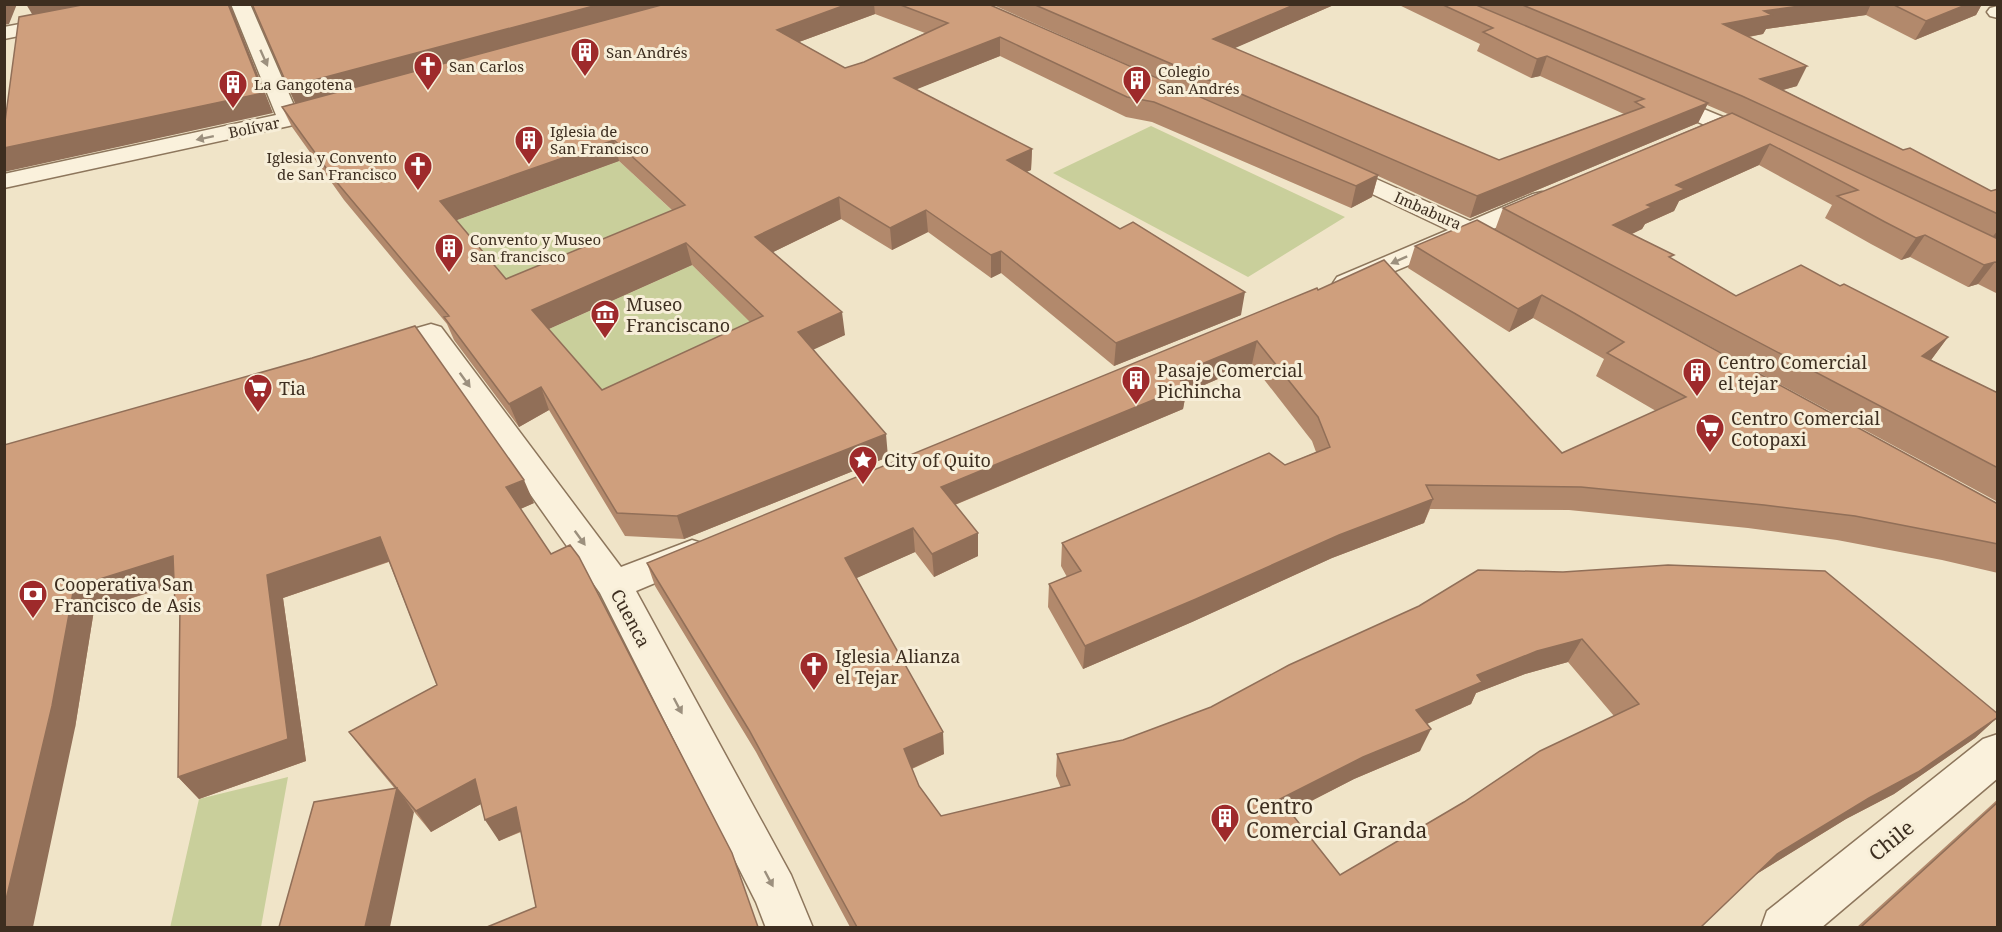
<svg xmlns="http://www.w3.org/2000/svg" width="2002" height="932" viewBox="0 0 2002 932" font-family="'Noto Serif',serif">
  <rect width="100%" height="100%" fill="#f0e4c8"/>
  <path fill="#c9cf9b" d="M 1151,126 L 1345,217 L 1248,277 L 1053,173 Z
    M 619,161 L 690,227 L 515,302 L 449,223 Z
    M 692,265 L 767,338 L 609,413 L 540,333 Z
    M 288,777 L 261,927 L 170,928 L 199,799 Z"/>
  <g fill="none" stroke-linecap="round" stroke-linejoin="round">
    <g stroke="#8d765c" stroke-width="3">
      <path id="minor" d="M 231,4 L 250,4 L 296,110 L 330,101 L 338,103 L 341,108 L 338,113 L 289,126 L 4,188 L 4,174 L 276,115 Z
        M 1998,6 L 1998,18 L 1990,16 L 1987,12 L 1990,8 Z
        M 62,16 L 69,18 L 72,22 L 69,26 L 4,39 L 4,27 Z
        M 1660,91 L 1764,134 L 1767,139 L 1764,144 L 1756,146 L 1748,144 L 1652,102 L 1649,97 L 1652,92 Z
        M 1336,161 L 1470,221 L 1533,194 L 1542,192 L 1551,194 L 1554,199 L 1551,204 L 1491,230 L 1495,236 L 1491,241 L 1482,244 L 1469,240 L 1347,291 L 1337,289 L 1333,283 L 1337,277 L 1448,230 L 1328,173 L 1324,168 L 1328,163 Z
        M 431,324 L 441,327 L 621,567 L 692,540 L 705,544 L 710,553 L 705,562 L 636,591 L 791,875 L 813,928 L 766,928 L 756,902 L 600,593 L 424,344 L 378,357 L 368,354 L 363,348 L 368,342 Z
        M 1998,734 L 1998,778 L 1821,928 L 1761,928 L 1767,911 L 1983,739 Z"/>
    </g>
    <use href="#minor" fill="#faf1dc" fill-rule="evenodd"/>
  </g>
  <path fill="#b2896c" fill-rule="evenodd" d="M 252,4 L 988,4 L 1184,90 L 991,4 L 1336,4 L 1234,48 L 1499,160 L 1624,114 L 1540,76 L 1531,78 L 1477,51 L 1480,44 L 1397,4 L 1982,4 L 1976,15 L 1915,40 L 1866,15 L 1766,29 L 1763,34 L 1749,37 L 1797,86 L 1783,90 L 1903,150 L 1991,191 L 1998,189 L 1998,237 L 1996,238 L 1998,239 L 1998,294 L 1978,284 L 1968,287 L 1910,257 L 1901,260 L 1871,244 L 1825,218 L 1832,205 L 1759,165 L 1679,201 L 1674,211 L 1645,224 L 1642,229 L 1632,234 L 1672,259 L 1736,296 L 1840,286 L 1948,337 L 1931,360 L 1998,393 L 1998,502 L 1613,294 L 1998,504 L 1998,573 L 1942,560 L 1837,540 L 1748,528 L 1569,510 L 1430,509 L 1424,523 L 1332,558 L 1192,622 L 1083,669 L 1048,607 L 1049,584 L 1067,577 L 1061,566 L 1062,543 L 1285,465 L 1316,452 L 1312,441 L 1252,364 L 1186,393 L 1183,409 L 955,505 L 978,556 L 934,577 L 915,552 L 856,578 L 944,754 L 912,769 L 919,786 L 941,816 L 1061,788 L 1056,776 L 1057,754 L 1123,740 L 1211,707 L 1419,606 L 1998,717 L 1975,738 L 1894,794 L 1846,819 L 1755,875 L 1701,927 L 850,927 L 756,752 L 655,586 L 647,563 L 1318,290 L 1562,453 L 1656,411 L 1596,376 L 1604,359 L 1564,336 L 1533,318 L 1509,332 L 1408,268 L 1415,246 L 1495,230 L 1503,208 L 1728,114 L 1707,105 L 1698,123 L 1470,218 L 1378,176 L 1372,197 L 1351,208 L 1152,122 L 1126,117 L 1000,56 L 916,89 L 1032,149 L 1031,170 L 1026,172 L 1241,315 L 1114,366 L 1001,273 L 991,278 L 928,232 L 892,250 L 841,219 L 773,252 L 845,335 L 813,349 L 888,457 L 684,539 L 625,536 L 549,410 L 519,427 L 454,340 L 447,324 L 344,200 L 292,127 L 282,107 L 295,103 ZM 875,14 L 925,33 L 864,62 L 845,68 L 799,42 ZM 619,161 L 673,211 L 506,279 L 456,220 ZM 692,265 L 750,322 L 602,390 L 548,329 ZM 1568,662 L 1614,716 L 1340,875 L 1290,812 L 1354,779 L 1420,751 L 1427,724 L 1471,704 L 1476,693 L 1525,674 Z
    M 4,445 L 534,503 L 520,509 L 536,907 L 521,832 L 499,841 L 481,804 L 431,832 L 366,754 L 349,732 L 437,685 L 389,562 L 283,598 L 306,761 L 199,799 L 178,777 L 180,613 L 174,585 L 94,610 L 75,728 Z
    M 1998,799 L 1998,927 L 1857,927 Z"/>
  <path fill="#916f58" d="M 4,4 L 17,4 L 9,24 L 4,25 Z
    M 26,4 L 109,4 L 35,19 Z
    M 228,4 L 230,4 L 273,113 L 4,172 L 4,148 Z
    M 601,4 L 675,4 L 297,107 L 288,87 Z
    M 848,4 L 874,4 L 875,14 L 780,49 L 777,30 Z
    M 1296,4 L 1336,4 L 1210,59 L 1213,39 Z
    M 1814,4 L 1871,4 L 1866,15 L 1766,29 L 1763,34 L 1714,43 L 1723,24 L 1764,11 Z
    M 1968,4 L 1982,4 L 1976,15 L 1915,40 L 1926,21 Z
    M 1000,37 L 1000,56 L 895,98 L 894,78 Z
    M 4,38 L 6,41 L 4,51 Z
    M 1547,56 L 1540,76 L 1531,78 L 1537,59 Z
    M 1807,66 L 1797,86 L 1751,99 L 1760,79 Z
    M 1708,103 L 1698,123 L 1470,218 L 1477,196 Z
    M 614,140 L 619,161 L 449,223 L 440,201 Z
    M 1770,144 L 1759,165 L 1679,201 L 1674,211 L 1645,224 L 1642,229 L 1604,247 L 1613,225 L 1647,205 L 1676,185 Z
    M 1032,149 L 1031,170 L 1006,181 L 1007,160 Z
    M 1378,175 L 1372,197 L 1351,208 L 1356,186 Z
    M 839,197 L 841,219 L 759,259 L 755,237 Z
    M 926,210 L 928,232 L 892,250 L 890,228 Z
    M 1998,230 L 1998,237 L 1990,240 Z
    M 1925,235 L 1910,257 L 1901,260 L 1916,238 Z
    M 686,243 L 692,265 L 540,333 L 532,310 Z
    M 1001,251 L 1001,273 L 991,278 L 991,255 Z
    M 1995,262 L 1978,284 L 1968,287 L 1984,265 Z
    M 1245,292 L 1241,315 L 1114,366 L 1116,343 Z
    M 1542,295 L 1533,318 L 1509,332 L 1518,309 Z
    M 842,312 L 845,335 L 802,355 L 798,332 Z
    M 1948,337 L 1931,360 L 1922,356 Z
    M 1257,341 L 1252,364 L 1186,393 L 1183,409 L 942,510 L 941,487 L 1175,375 Z
    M 541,387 L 549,410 L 519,427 L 509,404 Z
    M 886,434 L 888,457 L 684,539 L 677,516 Z
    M 524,480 L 534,503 L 516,511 L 506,487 Z
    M 1433,499 L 1424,523 L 1332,558 L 1192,622 L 1083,669 L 1085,646 L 1339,535 Z
    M 913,528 L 915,552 L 848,582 L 845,558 Z
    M 978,533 L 978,556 L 934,577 L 932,554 Z
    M 380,537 L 393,560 L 283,598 L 306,761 L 199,799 L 178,777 L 267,575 Z
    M 173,556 L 191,579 L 94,610 L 75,728 L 33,927 L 4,927 L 4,908 L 74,587 Z
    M 180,604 L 193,629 L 175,606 Z
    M 1582,639 L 1568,662 L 1525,674 L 1476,693 L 1471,704 L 1406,733 L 1416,710 L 1477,675 L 1537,651 Z
    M 1998,717 L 1975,738 L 1894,794 L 1846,819 L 1755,875 L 1777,854 Z
    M 1431,729 L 1420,751 L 1354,779 L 1272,821 L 1280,799 L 1363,757 Z
    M 943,732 L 944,754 L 906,771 L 904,749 Z
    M 475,779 L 488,800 L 431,832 L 416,811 Z
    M 397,788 L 414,812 L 390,927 L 365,927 Z
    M 516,807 L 528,828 L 499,841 L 485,820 Z"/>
  <path fill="#cf9f7d" stroke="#916f58" stroke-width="1.5" fill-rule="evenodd" d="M 87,4 L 228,4 L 263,93 L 4,148 L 4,129 L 19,17 Z
    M 252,4 L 601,4 L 288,87 Z
    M 665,4 L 848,4 L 777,30 L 845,68 L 864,62 L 948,23 L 898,4 L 988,4 L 1378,175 L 1356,186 L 1154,102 L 1127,97 L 1000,37 L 894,78 L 1032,149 L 1007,160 L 1120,229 L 1133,222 L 1245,292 L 1116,343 L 1001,251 L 991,255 L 926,210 L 890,228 L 839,197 L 755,237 L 842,312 L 798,332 L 886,434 L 677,516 L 617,513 L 541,387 L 509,404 L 444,317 L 449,316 L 334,179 L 282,107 ZM 614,140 L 685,205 L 506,279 L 440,201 ZM 686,243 L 763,316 L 602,390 L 532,310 Z
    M 1033,4 L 1296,4 L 1213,39 L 1499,160 L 1644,107 L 1635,102 L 1644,99 L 1547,56 L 1537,59 L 1483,32 L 1493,28 L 1441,4 L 1474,4 L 1708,103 L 1477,196 Z
    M 1520,4 L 1814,4 L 1764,11 L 1772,15 L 1723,24 L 1807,66 L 1760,79 L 1903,150 L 1910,148 L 1991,191 L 1998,189 L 1998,214 L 1742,96 Z
    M 1892,4 L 1968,4 L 1926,21 Z
    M 1732,113 L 1998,239 L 1998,263 L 1995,262 L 1984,265 L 1925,235 L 1916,238 L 1885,222 L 1837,196 L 1858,190 L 1770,144 L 1676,185 L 1685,189 L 1647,205 L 1652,207 L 1613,225 L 1674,255 L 1669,257 L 1736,296 L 1801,265 L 1840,286 L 1844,284 L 1948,337 L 1922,356 L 1998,393 L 1998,468 L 1503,208 Z
    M 1477,220 L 1998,504 L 1998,544 L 1963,537 L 1855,516 L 1764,505 L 1581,487 L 1426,485 L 1433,499 L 1339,535 L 1196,599 L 1085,646 L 1049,584 L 1081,571 L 1062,543 L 1269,453 L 1285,465 L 1330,447 L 1318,417 L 1257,341 L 1175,375 L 1187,386 L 941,487 L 978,533 L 932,554 L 913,528 L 845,558 L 943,732 L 904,749 L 919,786 L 941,816 L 1070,785 L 1057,754 L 1123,740 L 1211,707 L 1289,665 L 1419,606 L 1478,570 L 1563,572 L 1668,565 L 1825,571 L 1998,714 L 1998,717 L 1918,772 L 1869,798 L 1777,854 L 1701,927 L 857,927 L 749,730 L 647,563 L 1317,288 L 1318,290 L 1384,260 L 1562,453 L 1686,397 L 1607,353 L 1624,342 L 1574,313 L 1542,295 L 1518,309 L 1415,246 ZM 1582,639 L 1639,704 L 1540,751 L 1464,802 L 1340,875 L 1280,799 L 1363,757 L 1431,729 L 1416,710 L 1482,682 L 1477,675 L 1537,651 Z
    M 415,326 L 524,480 L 506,487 L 551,554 L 570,545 L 579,557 L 732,853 L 758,927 L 487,927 L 536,907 L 516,807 L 485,820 L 475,779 L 416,811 L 349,732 L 437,685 L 380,537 L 267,575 L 288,739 L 178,777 L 180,604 L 175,606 L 173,556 L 74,587 L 52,706 L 4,908 L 4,445 L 312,358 Z
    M 397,788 L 365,927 L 279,927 L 314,802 Z
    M 1998,802 L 1998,927 L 1861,927 Z"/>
  <defs><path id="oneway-solid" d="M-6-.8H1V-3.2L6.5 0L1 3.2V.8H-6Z" transform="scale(1.5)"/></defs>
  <g fill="#9c907e">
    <use href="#oneway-solid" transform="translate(264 58) rotate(66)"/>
    <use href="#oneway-solid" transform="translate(205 138) rotate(168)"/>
    <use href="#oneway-solid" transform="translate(1399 260) rotate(156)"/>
    <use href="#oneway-solid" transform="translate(465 380) rotate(54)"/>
    <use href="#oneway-solid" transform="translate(580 538) rotate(54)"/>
    <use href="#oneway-solid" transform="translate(678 706) rotate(62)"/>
    <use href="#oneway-solid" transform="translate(769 879) rotate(62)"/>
  </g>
  <defs>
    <g id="building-pin" transform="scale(1.5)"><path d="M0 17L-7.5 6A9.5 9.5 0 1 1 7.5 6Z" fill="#9e2a2b" stroke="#f7eed8"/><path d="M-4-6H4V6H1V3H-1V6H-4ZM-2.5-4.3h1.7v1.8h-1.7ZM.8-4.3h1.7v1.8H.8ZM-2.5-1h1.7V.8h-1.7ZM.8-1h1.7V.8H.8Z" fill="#fff"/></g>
    <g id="church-pin" transform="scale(1.5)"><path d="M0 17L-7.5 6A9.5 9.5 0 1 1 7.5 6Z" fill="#9e2a2b" stroke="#f7eed8"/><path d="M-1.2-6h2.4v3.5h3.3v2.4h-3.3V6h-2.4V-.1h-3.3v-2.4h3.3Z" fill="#fff"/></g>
    <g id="museum-pin" transform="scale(1.5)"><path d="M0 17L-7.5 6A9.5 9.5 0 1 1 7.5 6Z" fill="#9e2a2b" stroke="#f7eed8"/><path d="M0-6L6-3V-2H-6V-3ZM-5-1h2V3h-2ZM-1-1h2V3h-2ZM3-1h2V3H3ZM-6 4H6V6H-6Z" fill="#fff"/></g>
    <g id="supermarket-pin" transform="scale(1.5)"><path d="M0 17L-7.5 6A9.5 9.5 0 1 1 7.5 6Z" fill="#9e2a2b" stroke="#f7eed8"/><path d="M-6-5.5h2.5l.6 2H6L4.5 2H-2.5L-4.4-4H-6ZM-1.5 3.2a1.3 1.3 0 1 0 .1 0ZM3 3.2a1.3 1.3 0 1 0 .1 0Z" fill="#fff"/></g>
    <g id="sight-pin" transform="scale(1.5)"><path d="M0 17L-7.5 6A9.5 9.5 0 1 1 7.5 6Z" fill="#9e2a2b" stroke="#f7eed8"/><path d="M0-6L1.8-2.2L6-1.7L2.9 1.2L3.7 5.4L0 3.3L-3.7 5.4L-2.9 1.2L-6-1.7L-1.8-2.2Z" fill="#fff"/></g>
    <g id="bank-pin" transform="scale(1.5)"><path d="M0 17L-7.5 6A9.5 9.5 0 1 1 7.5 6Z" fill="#9e2a2b" stroke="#f7eed8"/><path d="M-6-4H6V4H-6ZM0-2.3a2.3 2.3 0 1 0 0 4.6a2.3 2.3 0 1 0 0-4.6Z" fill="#fff"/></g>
  </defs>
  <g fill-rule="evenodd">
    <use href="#building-pin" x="585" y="52"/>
    <use href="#church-pin" x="428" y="66"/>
    <use href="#building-pin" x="1137" y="80"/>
    <use href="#building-pin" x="233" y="84"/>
    <use href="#building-pin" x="529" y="140"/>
    <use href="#church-pin" x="418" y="166"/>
    <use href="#building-pin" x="449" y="248"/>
    <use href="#museum-pin" x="605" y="314"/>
    <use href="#building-pin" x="1697" y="372"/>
    <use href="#building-pin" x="1136" y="380"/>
    <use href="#supermarket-pin" x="258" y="388"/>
    <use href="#supermarket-pin" x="1710" y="428"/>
    <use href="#sight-pin" x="863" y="460"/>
    <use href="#bank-pin" x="33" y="594"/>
    <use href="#church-pin" x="814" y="666"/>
    <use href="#building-pin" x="1225" y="818"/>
  </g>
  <g text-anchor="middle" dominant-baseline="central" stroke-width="6" stroke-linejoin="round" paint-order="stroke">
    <g font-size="15" fill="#3d2e20" stroke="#f7eed8" text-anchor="start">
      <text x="606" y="52">San Andrés</text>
      <text x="449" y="66">San Carlos</text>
      <text x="1158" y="71">Colegio<tspan x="1158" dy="17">San Andrés</tspan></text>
      <text x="254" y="84">La Gangotena</text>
      <text x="550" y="131">Iglesia de<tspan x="550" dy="17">San Francisco</tspan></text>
      <text x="397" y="157" text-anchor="end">Iglesia y Convento<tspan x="397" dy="17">de San Francisco</tspan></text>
      <text x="470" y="239">Convento y Museo<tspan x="470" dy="17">San francisco</tspan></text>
    </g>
    <g font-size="15" fill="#3d2e20" stroke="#f7eed8">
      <text transform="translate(254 127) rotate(-12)">Bolívar</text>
      <text transform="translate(1428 210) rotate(24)">Imbabura</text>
    </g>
    <g font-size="18" fill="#3d2e20" stroke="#f7eed8" text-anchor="start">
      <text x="626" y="304">Museo<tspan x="626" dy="21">Franciscano</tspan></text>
      <text x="1718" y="362">Centro Comercial<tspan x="1718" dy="21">el tejar</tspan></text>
      <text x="1157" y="370">Pasaje Comercial<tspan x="1157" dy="21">Pichincha</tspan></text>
      <text x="279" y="388">Tia</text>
      <text x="1731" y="418">Centro Comercial<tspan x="1731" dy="21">Cotopaxi</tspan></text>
      <text x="884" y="460">City of Quito</text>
      <text x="54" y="584">Cooperativa San<tspan x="54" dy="21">Francisco de Asis</tspan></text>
      <text x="835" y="656">Iglesia Alianza<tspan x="835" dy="21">el Tejar</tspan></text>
    </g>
    <g font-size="18" fill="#3d2e20" stroke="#f7eed8">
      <text transform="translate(631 618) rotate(62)">Cuenca</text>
    </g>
    <g font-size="21" fill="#3d2e20" stroke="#f7eed8" text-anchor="start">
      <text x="1246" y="806">Centro<tspan x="1246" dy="24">Comercial Granda</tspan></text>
    </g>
    <g font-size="21" fill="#3d2e20" stroke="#f7eed8">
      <text transform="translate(1891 840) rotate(-39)">Chile</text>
    </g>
  </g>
  <rect width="2002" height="932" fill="none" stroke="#3d2e20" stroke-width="12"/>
</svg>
